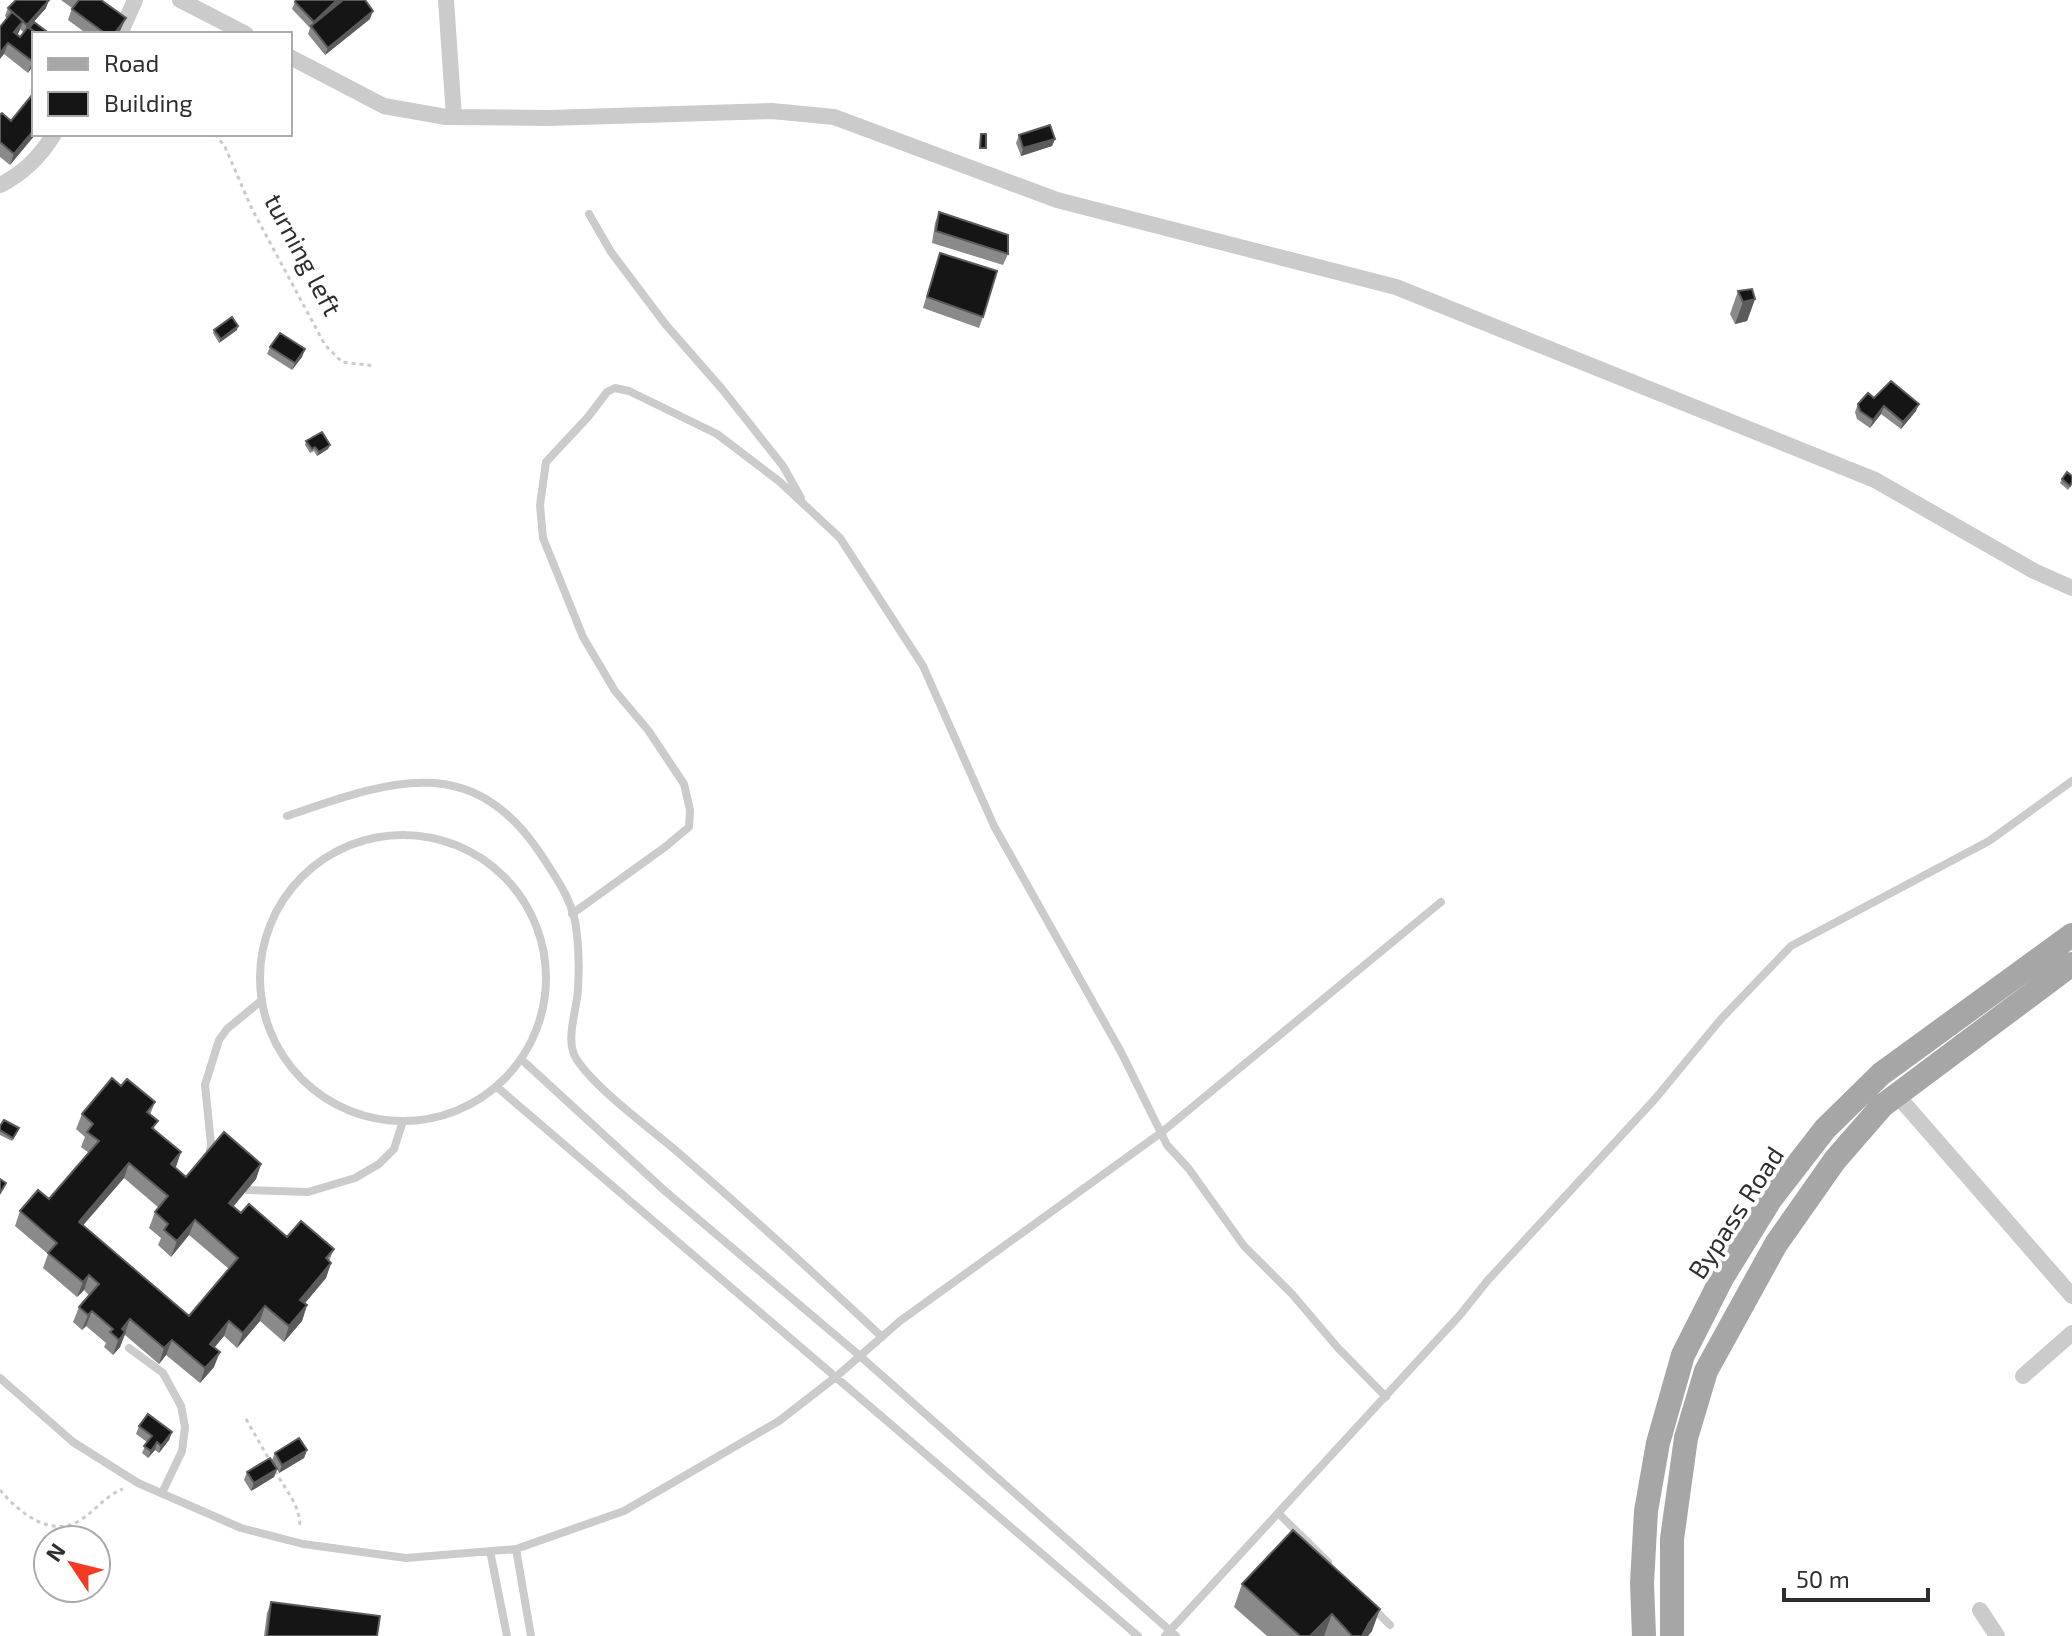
<svg xmlns="http://www.w3.org/2000/svg" width="2072" height="1636" viewBox="0 0 2072 1636" font-family="'Exo 2',sans-serif">
  <rect width="100%" height="100%" fill="#fff"/>
  <g fill="none" stroke-linecap="round" stroke-linejoin="round">
    <path stroke="#cbcbcb" stroke-width="3" stroke-dasharray="4 4" stroke-linecap="butt" d="M 215,134 L 225,147 L 252,209 L 325,345 L 342,362 L 375,366
      M 246,1419 L 270,1461
      M 275,1471 C 286,1491 300,1504 300,1528
      M 0,1490 C 19,1512 51,1540 82,1519 C 97,1509 105,1496 123,1489"/>
    <path stroke="#cbcbcb" stroke-width="8" d="M 589,214 L 611,252 L 666,325 L 722,389 L 783,466 L 801,498
      M 287,816 C 387,782 470,749 540,853 C 557,879 575,903 577,935 C 579,952 579,972 578,989 C 577,1011 564,1041 577,1060 C 597,1090 651,1129 680,1154 C 749,1214 816,1275 882,1337
      M260 978a143 143 0 1 1 286 0a143 143 0 1 1-286 0Z
      M 572,914 L 665,847 L 689,827 L 690,810 L 684,784 L 648,730 L 615,691 L 583,637 L 543,538 L 540,505 L 546,462 L 588,417 L 607,392 L 615,388 L 629,391 L 717,434 L 780,482 L 840,538 L 923,666 L 994,826 L 1121,1052 L 1167,1145 L 1189,1169 L 1244,1246 L 1292,1294 L 1338,1348 L 1386,1397
      M 521,1059 L 665,1191 L 860,1356 L 1176,1636
      M 497,1087 L 1138,1636
      M 209,1157 L 211,1144 L 205,1085 L 219,1040 L 227,1029 L 262,1000
      M 247,1190 L 308,1192 L 355,1178 L 379,1164 L 394,1149 L 403,1121
      M 129,1348 L 163,1373 L 181,1406 L 185,1427 L 182,1451 L 162,1493
      M 0,1378 L 73,1442 L 138,1483 L 241,1528 L 303,1544 L 406,1558 L 516,1549 L 624,1511 L 779,1421 L 837,1376 L 900,1321 L 1162,1132 L 1441,902
      M 1278,1513 L 1328,1562
      M 516,1549 L 531,1636
      M 490,1551 L 507,1636
      M 1371,1606 L 1390,1625
      M 1165,1636 L 1460,1315 L 1488,1280 L 1655,1099 L 1721,1019 L 1791,946 L 1989,841 L 2072,781"/>
    <path stroke="#cbcbcb" stroke-width="16" d="M 180,0 L 246,34
      M 446,0 L 454,117
      M 120,34 L 135,0
      M 290,57 L 384,106 L 446,117 L 549,118 L 772,111 L 834,117 L 1057,200 L 1396,287 L 1875,480 L 2034,571 L 2072,588
      M 0,185 C 24,173 40,157 54,134
      M 1896,1094 L 2072,1296
      M 2023,1376 L 2072,1333
      M 1980,1610 L 1997,1636"/>
    <path stroke="#a6a6a6" stroke-width="24" d="M 1644,1636 L 1642,1583 L 1646,1511 L 1658,1443 L 1683,1355 L 1722,1278 L 1770,1200 L 1825,1129 L 1881,1074 L 2072,935
      M 1672,1636 L 1672,1539 L 1686,1438 L 1706,1371 L 1776,1244 L 1835,1160 L 1882,1106 L 2072,964"/>
  </g>
  <path fill="#8a8a8a" fill-rule="evenodd" d="M 61,0 L 101,0 L 121,29 L 118,34 L 87,34 L 68,20 L 72,8 Z
    M 296,0 L 342,0 L 334,8 L 370,19 L 325,55 L 308,34 L 310,28 L 292,9 Z
    M 8,8 L 46,8 L 29,27 L 34,34 L 34,64 L 28,73 L 4,54 L 7,18 L 5,16 ZM 20,29 L 24,33 L 20,37 L 17,35 Z
    M 0,115 L 34,134 L 10,165 L 0,157 Z
    M 1019,135 L 1055,139 L 1052,146 L 1021,156 L 1016,143 Z
    M 939,212 L 1008,254 L 1003,265 L 932,243 L 935,223 Z
    M 936,265 L 983,317 L 979,328 L 923,308 Z
    M 1738,291 L 1755,299 L 1747,321 L 1735,324 L 1730,314 Z
    M 214,330 L 237,330 L 219,343 L 213,333 Z
    M 270,347 L 305,349 L 302,357 L 292,370 L 267,354 Z
    M 1874,398 L 1916,411 L 1901,429 L 1881,414 L 1870,428 L 1857,419 L 1855,412 L 1858,404 Z
    M 306,441 L 330,445 L 328,449 L 317,456 L 314,451 L 310,453 L 305,445 Z
    M 2062,479 L 2072,484 L 2068,490 L 2060,483 Z
    M 121,1086 L 155,1102 L 150,1115 L 155,1130 L 175,1168 L 186,1177 L 261,1164 L 256,1179 L 233,1206 L 241,1213 L 287,1237 L 334,1249 L 329,1261 L 331,1263 L 326,1278 L 305,1303 L 307,1305 L 302,1321 L 284,1342 L 260,1321 L 237,1348 L 224,1336 L 214,1347 L 214,1367 L 200,1383 L 166,1355 L 159,1364 L 125,1335 L 120,1347 L 113,1355 L 104,1347 L 106,1343 L 86,1326 L 82,1330 L 73,1322 L 79,1307 L 89,1295 L 84,1290 L 77,1297 L 43,1268 L 48,1254 L 15,1226 L 20,1211 L 49,1199 L 89,1153 L 81,1147 L 85,1137 L 76,1129 L 82,1114 ZM 124,1178 L 159,1208 L 155,1212 L 149,1228 L 161,1238 L 158,1245 L 171,1257 L 189,1235 L 229,1269 L 189,1316 L 83,1225 Z
    M 0,1126 L 19,1128 L 12,1141 L 0,1135 Z
    M 139,1426 L 172,1432 L 169,1440 L 159,1453 L 155,1450 L 148,1458 L 142,1453 L 147,1442 L 136,1434 Z
    M 307,1450 L 304,1458 L 279,1473 L 277,1469 L 274,1477 L 251,1491 L 244,1480 L 247,1472 L 272,1460 L 275,1453 Z
    M 1293,1530 L 1372,1631 L 1368,1636 L 1267,1636 L 1234,1607 L 1242,1584 Z
    M 271,1602 L 377,1636 L 264,1636 L 267,1613 Z"/>
  <path fill="#5b5b5b" d="M 49,0 L 46,8 L 24,33 L 27,25 Z
    M 337,0 L 342,0 L 311,29 L 314,22 Z
    M 373,11 L 370,19 L 325,55 L 328,48 Z
    M 126,18 L 121,29 L 118,34 L 114,34 Z
    M 23,21 L 19,32 L 10,44 L 14,32 Z
    M 8,43 L 4,54 L 0,59 L 0,53 Z
    M 34,58 L 34,64 L 28,73 L 32,61 Z
    M 34,130 L 34,134 L 36,134 L 10,165 L 14,154 Z
    M 1055,139 L 1052,146 L 1021,156 L 1023,148 Z
    M 1755,299 L 1747,321 L 1735,324 L 1743,302 Z
    M 238,326 L 237,330 L 219,343 L 221,339 Z
    M 305,349 L 302,357 L 292,370 L 295,363 Z
    M 1919,404 L 1916,411 L 1901,429 L 1903,422 Z
    M 1884,406 L 1881,414 L 1870,428 L 1873,420 Z
    M 330,445 L 328,449 L 317,456 L 319,452 Z
    M 181,1152 L 176,1167 L 166,1179 L 171,1164 Z
    M 129,1163 L 124,1178 L 73,1237 L 79,1222 Z
    M 261,1164 L 256,1179 L 224,1218 L 229,1203 Z
    M 195,1220 L 189,1235 L 171,1257 L 177,1241 Z
    M 331,1263 L 326,1278 L 295,1315 L 300,1300 Z
    M 89,1275 L 84,1290 L 77,1297 L 83,1282 Z
    M 307,1305 L 302,1321 L 284,1342 L 289,1326 Z
    M 265,1306 L 260,1321 L 237,1348 L 243,1333 Z
    M 92,1311 L 86,1326 L 82,1330 L 88,1315 Z
    M 130,1319 L 120,1347 L 113,1355 L 122,1329 Z
    M 229,1321 L 224,1336 L 205,1359 L 210,1344 Z
    M 172,1340 L 166,1355 L 159,1364 L 164,1348 Z
    M 220,1352 L 214,1367 L 200,1383 L 205,1368 Z
    M 172,1432 L 169,1440 L 159,1453 L 161,1446 Z
    M 157,1442 L 155,1450 L 148,1458 L 151,1451 Z
    M 307,1450 L 304,1458 L 279,1473 L 282,1465 Z
    M 277,1469 L 274,1477 L 251,1491 L 254,1483 Z
    M 1380,1609 L 1372,1631 L 1368,1636 L 1362,1636 L 1369,1623 Z
    M 1332,1614 L 1324,1636 L 1310,1636 Z"/>
  <path fill="#151515" stroke="#5b5b5b" stroke-width="2" fill-rule="evenodd" d="M 16,0 L 49,0 L 27,25 L 8,8 Z
    M 79,0 L 101,0 L 126,18 L 114,34 L 106,34 L 72,9 Z
    M 296,0 L 337,0 L 314,22 L 295,2 Z
    M 343,0 L 365,0 L 373,11 L 328,48 L 311,26 Z
    M 12,12 L 23,21 L 14,32 L 20,37 L 28,27 L 38,34 L 34,34 L 34,58 L 32,61 L 8,43 L 0,53 L 0,27 Z
    M 34,22 L 50,34 L 38,34 L 29,28 Z
    M 32,95 L 34,97 L 34,130 L 14,154 L 0,142 L 0,115 L 2,113 L 11,121 Z
    M 1050,125 L 1055,139 L 1023,148 L 1019,135 Z
    M 981,134 L 986,134 L 986,148 L 980,148 Z
    M 939,212 L 1008,235 L 1008,254 L 936,231 Z
    M 940,253 L 997,271 L 983,317 L 927,297 Z
    M 1752,289 L 1755,299 L 1743,302 L 1738,291 Z
    M 232,317 L 238,326 L 221,339 L 214,330 Z
    M 280,333 L 305,349 L 295,363 L 270,347 Z
    M 1891,381 L 1919,404 L 1903,422 L 1884,406 L 1873,420 L 1860,411 L 1858,404 L 1868,393 L 1874,398 Z
    M 322,432 L 330,445 L 319,452 L 315,447 L 312,449 L 306,441 Z
    M 2067,472 L 2072,476 L 2072,482 L 2070,486 L 2062,479 Z
    M 112,1078 L 121,1086 L 127,1079 L 155,1102 L 147,1112 L 158,1121 L 152,1128 L 181,1152 L 171,1164 L 186,1177 L 224,1132 L 261,1164 L 229,1203 L 241,1213 L 249,1204 L 287,1237 L 301,1221 L 334,1249 L 326,1258 L 331,1263 L 300,1300 L 307,1305 L 289,1326 L 265,1306 L 243,1333 L 229,1321 L 210,1344 L 220,1352 L 205,1368 L 172,1340 L 164,1348 L 130,1319 L 122,1329 L 125,1332 L 119,1340 L 110,1332 L 113,1329 L 92,1311 L 88,1315 L 79,1307 L 99,1284 L 89,1275 L 83,1282 L 48,1253 L 57,1243 L 20,1211 L 38,1190 L 49,1199 L 99,1141 L 87,1132 L 93,1124 L 82,1114 ZM 129,1163 L 168,1196 L 155,1212 L 168,1224 L 164,1230 L 177,1241 L 195,1220 L 238,1258 L 189,1316 L 79,1222 Z
    M 4,1120 L 19,1128 L 13,1138 L 0,1130 L 0,1126 Z
    M 0,1179 L 6,1183 L 0,1193 Z
    M 148,1414 L 172,1432 L 161,1446 L 157,1442 L 151,1451 L 144,1446 L 152,1436 L 139,1426 Z
    M 299,1438 L 307,1450 L 282,1465 L 275,1453 Z
    M 270,1458 L 277,1469 L 254,1483 L 247,1472 Z
    M 1293,1530 L 1380,1609 L 1369,1623 L 1362,1636 L 1352,1636 L 1332,1614 L 1310,1636 L 1300,1636 L 1242,1584 Z
    M 271,1602 L 380,1616 L 377,1636 L 267,1636 Z"/>
  <g text-anchor="middle" dominant-baseline="central" stroke-width="8" stroke-linejoin="round" paint-order="stroke">
    <g font-size="26" fill="#2e2e2e" stroke="#fff">
      <text transform="translate(304 254) rotate(62)">turning left</text>
      <text transform="translate(1735 1212) rotate(-57)">Bypass Road</text>
    </g>
  </g>
  <rect x="32" y="32" width="260" height="104" fill="#ffffff" stroke="#ababab" stroke-width="2"/>
  <rect x="48" y="58" width="40" height="12" fill="#a6a6a6" stroke="#ababab" stroke-width="2"/>
  <text x="104" y="72" font-size="24" fill="#2e2e2e">Road</text>
  <rect x="48" y="92" width="40" height="24" fill="#151515" stroke="#ababab" stroke-width="2"/>
  <text x="104" y="112" font-size="24" fill="#2e2e2e">Building</text>
  <g transform="translate(72 1564) rotate(305)"><circle r="38" fill="#ffffff" stroke="#ababab" stroke-width="2"/>
  <path d="M0-6L14 30L0 20L-14 30Z" fill="#f33b23"/>
  <text y="-12" font-size="22" font-weight="bold" text-anchor="middle" fill="#2e2e2e">N</text>
  </g>
  <path d="M1784 1588v12h144v-12" fill="none" stroke="#2e2e2e" stroke-width="4"/>
  <text x="1796" y="1588" font-size="24" fill="#2e2e2e" stroke="#ffffff" stroke-width="6" paint-order="stroke">50 m</text>
</svg>
